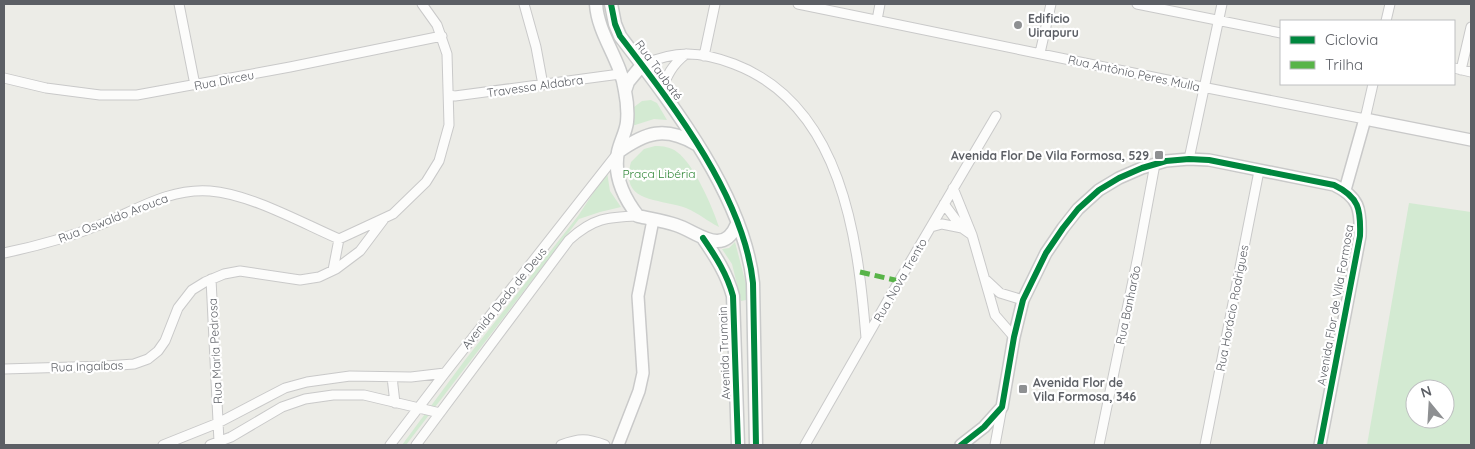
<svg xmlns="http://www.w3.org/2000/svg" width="1475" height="449" viewBox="0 0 1475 449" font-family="Quicksand,sans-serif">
  <rect width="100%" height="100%" fill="#ecece7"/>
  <path fill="#d3ead2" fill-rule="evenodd" d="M 651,100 L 657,103 L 667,120 L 654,119 L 632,126 L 634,107 L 642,101 Z
    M 655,146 C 663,146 671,147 677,152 C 694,164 713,208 719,227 C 707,221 700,214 686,208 C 660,198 619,204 631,162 L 644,149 Z
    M 607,172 L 610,191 L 621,207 L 600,212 L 579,219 L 406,445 L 402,445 L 465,360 L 578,216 Z
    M 1409,203 L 1471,212 L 1471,445 L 1367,445 ZM 1415,389 L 1445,389 L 1445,419 L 1415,419 Z
    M 735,242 L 746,284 L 746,300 L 741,301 L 732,264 L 722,249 L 729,248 Z"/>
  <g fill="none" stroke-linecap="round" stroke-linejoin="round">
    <g stroke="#c9c9c9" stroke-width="11">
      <path id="minor" d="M 179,4 L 195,85
        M 524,4 L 536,47 L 543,85
        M 798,4 L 1187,84 L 1365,119 L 1373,84
        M 1137,4 L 1281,33
        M 877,20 L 880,4
        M 1386,21 L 1390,4
        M 1040,53 L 1051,4
        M 704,56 L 715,4
        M 642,65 C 675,50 700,51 734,64 C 842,105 858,238 866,338
        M 1454,68 L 1471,72
        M 1461,70 L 1471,27
        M 4,78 L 46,88 L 100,95 L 137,95 L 290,67 L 442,36
        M 661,92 C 667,75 672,65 686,54
        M 449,95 L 455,96 L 620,74
        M 1189,159 L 1222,4
        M 953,188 L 972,235 L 995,315 L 1014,337
        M 944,204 L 962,228 L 972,235
        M 931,227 L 942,224 L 962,228
        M 4,253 C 38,246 70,237 102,224 C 138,209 170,188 210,191 C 250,194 302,223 339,239 L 393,214 L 426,182 L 439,161 L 449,125 L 447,54 L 437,25 L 422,4
        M 333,270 L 339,239
        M 211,279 L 219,442
        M 985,279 L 1000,293 L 1023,300
        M 4,369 L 106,366 L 134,364 L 148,359 L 158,351 L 165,341 L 178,308 L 192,290 L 205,282 L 224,274 L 240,271 L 300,280 L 319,277 L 336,269 L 360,251 L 384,219
        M 392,377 L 395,403
        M 163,445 L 218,423 L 285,388 L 307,382 L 350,376 L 411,377 L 445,373
        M 210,445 L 231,437 L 282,407 L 305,399 L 333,395 L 364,395 L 440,413
        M 390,445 L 445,373 L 617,154
        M 416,445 L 569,240 C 593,218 607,217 638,216
        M 561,445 C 579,438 587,438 605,445
        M 805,445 L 899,281 L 996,116
        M 995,445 L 1002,407
        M 1099,445 L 1138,256 L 1155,164
        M 1205,445 L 1259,171"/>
    </g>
    <g stroke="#c9c9c9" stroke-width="14">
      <path id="tertiary" d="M 1345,190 L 1365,119 L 1471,140
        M 618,445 L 639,391 L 643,373 L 638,296 L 653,220
        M 961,445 L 984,427 L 1002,407 L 1014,337 L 1023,300 L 1046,253 L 1063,228 L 1078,209 L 1099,190 L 1119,178 L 1142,168 L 1166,161 L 1189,159 L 1209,160 L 1334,185 C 1359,197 1361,209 1360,236 L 1320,445"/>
    </g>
    <g stroke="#c9caca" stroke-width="15">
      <path id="secondary" d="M 596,4 C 598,35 621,60 625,91 C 627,101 628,112 627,122 C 626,132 620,142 618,152 C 613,176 624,198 638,216 C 651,219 664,221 676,225 C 698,232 723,258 737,224
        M 611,4 L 615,24 L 620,36 C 672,104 744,196 753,283 L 756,445
        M 625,91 L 628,82 L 642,65
        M 618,152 C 646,132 665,126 696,144
        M 703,238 C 716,257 727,274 733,296 L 738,445"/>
    </g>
    <use href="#minor" stroke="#fcfcfb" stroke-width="9"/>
    <use href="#tertiary" stroke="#fcfcfb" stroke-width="11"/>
    <use href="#secondary" stroke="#fcfcfb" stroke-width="12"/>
    <path stroke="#58b448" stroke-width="5" stroke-dasharray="10 5" stroke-linecap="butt" d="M 860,272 L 899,281"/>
    <g stroke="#fff" stroke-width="9">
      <path id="cycleway" d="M 611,4 L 615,24 L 620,36 C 672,104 744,196 753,283 L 756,445
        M 703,238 C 716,257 727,274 733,296 L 738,445
        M 961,445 L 984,427 L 1002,407 L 1014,337 L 1023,300 L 1046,253 L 1063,228 L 1078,209 L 1099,190 L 1119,178 L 1142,168 L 1166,161 L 1189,159 L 1209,160 L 1334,185 C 1359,197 1361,209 1360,236 L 1320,445"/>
    </g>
    <use href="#cycleway" stroke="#00873e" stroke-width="6"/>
  </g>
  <g fill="#8e9092" stroke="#fff" stroke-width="2">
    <circle cx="1018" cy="25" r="5"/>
    <rect x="1154" y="150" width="10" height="10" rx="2.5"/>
    <rect x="1018" y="384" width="10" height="10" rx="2.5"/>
  </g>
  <g text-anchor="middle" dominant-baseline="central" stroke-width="4.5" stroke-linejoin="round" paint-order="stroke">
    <g font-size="12" font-weight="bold" fill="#5c5f65" stroke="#fff" text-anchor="start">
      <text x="1028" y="18">Edificio<tspan x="1028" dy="14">Uirapuru</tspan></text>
      <text x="1149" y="155" text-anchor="end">Avenida Flor De Vila Formosa, 529</text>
      <text x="1033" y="382">Avenida Flor de<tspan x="1033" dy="14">Vila Formosa, 346</tspan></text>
    </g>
    <g font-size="12" fill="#5c5f65" stroke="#fff">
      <text transform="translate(659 70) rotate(54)">Rua Taubaté</text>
      <text transform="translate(1134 73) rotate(12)">Rua Antônio Peres Mulla</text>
      <text transform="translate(224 80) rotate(-11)">Rua Dirceu</text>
      <text transform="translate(535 86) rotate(-8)">Travessa Aldabra</text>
      <text transform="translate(113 218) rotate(-21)">Rua Oswaldo Arouca</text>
      <text transform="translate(900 280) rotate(-60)">Rua Nova Trento</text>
      <text transform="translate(504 298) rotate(-51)">Avenida Dedo de Deus</text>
      <text transform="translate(1128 305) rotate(-78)">Rua Banharão</text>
      <text transform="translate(1335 305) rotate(-80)">Avenida Flor de Vila Formosa</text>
      <text transform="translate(1232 308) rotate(-79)">Rua Horácio Rodrigues</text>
      <text transform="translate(215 351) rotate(-93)">Rua Maria Pedrosa</text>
      <text transform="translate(724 353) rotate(-92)">Avenida Trumain</text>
      <text transform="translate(87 366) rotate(-2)">Rua Ingaíbas</text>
    </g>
    <g font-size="12" fill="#318738" stroke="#fff">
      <text x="659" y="173">Praça Libéria</text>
    </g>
  </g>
  <rect width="1475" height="449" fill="none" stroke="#5c5f65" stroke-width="10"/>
  <rect x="1280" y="20" width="175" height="65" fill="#ffffff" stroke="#bebfc1"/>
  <rect x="1290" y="36" width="25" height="8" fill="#00873e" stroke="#bebfc1"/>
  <text x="1325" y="45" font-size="15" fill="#5c5f65">Ciclovia</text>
  <rect x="1290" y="61" width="25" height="8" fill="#58b448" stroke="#bebfc1"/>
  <text x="1325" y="70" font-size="15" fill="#5c5f65">Trilha</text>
  <g transform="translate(1430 404) rotate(342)"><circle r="24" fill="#ffffff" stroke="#bebfc1"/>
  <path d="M0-4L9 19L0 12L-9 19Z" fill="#8e9092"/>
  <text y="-8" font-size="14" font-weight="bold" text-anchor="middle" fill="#5c5f65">N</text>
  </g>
</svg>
